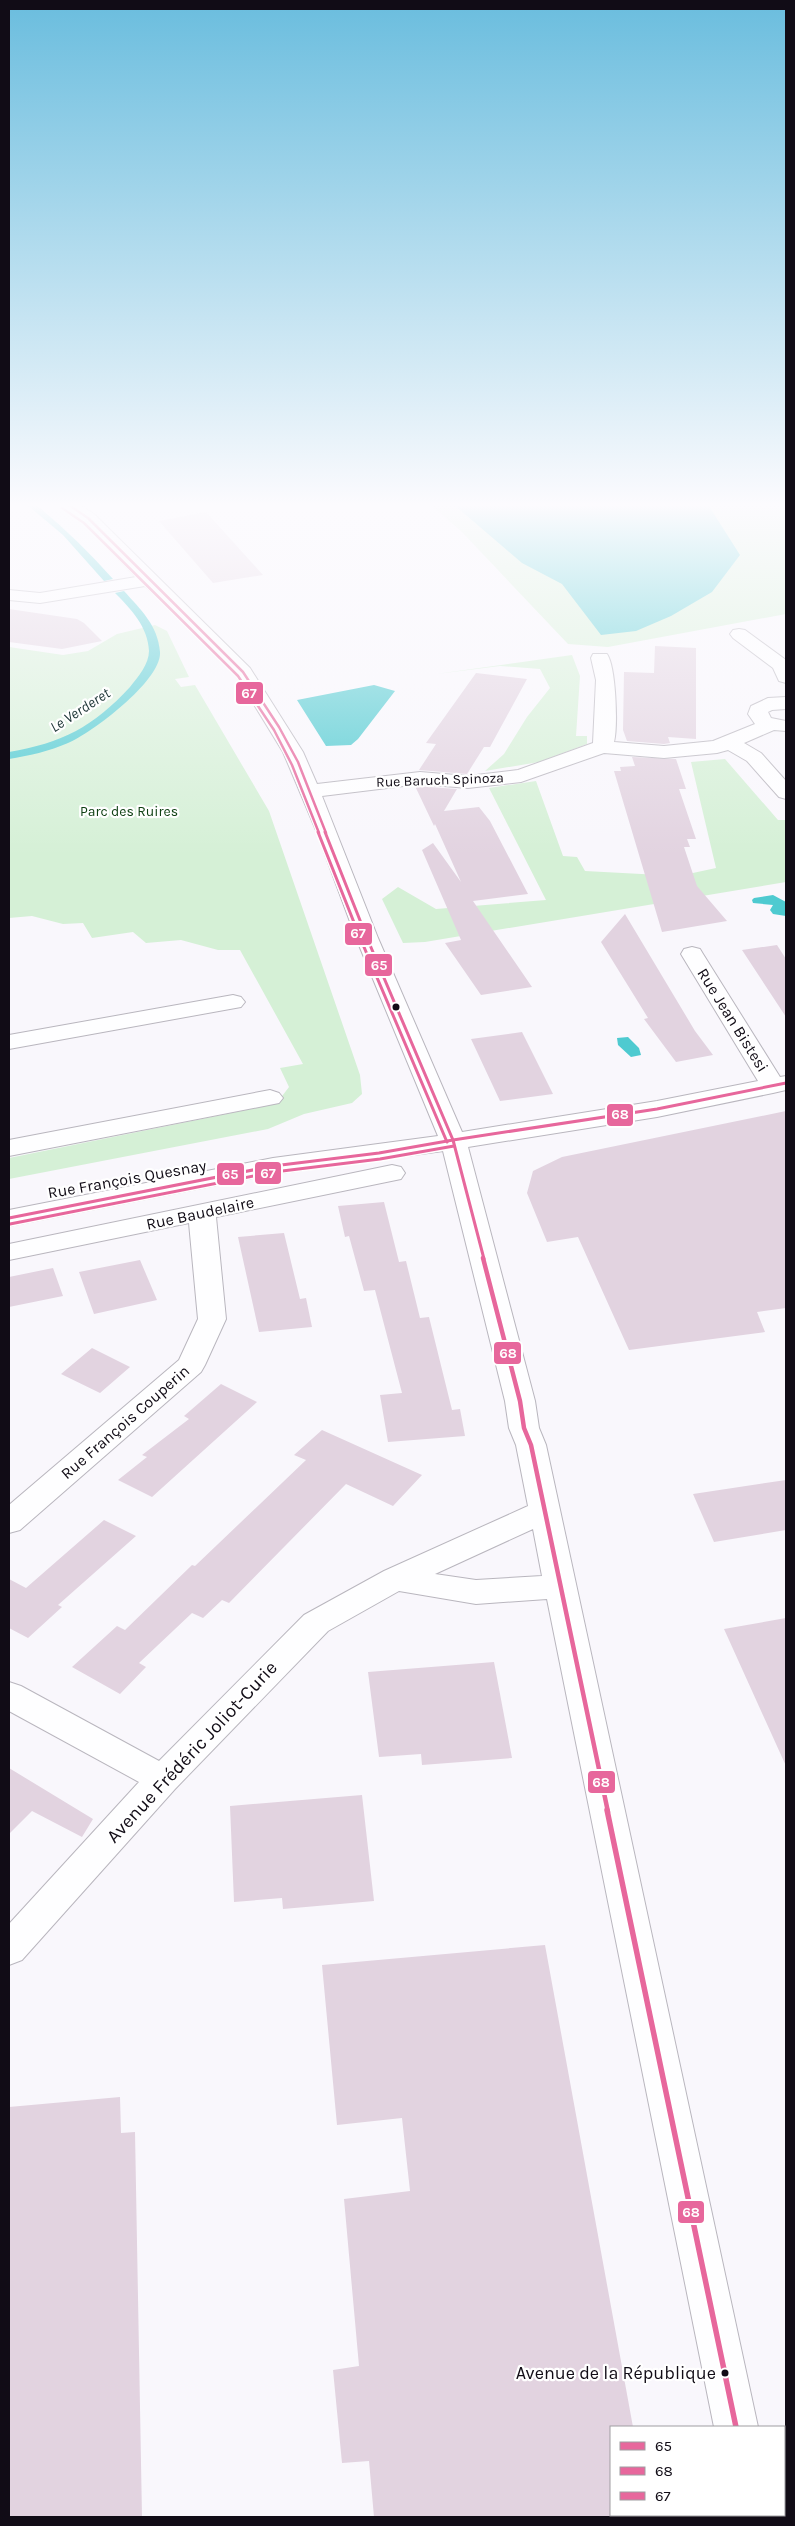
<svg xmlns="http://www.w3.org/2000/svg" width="795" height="2526" viewBox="0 0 795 2526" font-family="Karla,sans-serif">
  <rect width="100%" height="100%" fill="#f9f7fc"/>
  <path fill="#d5f0d6" d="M 428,503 L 786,503 L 786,614 L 608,647 L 568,644 L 461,531 Z
    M 155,625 L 167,631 L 189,677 L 175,679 L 181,687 L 195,685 L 269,811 L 360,1075 L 362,1094 L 352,1103 L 304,1114 L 268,1129 L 9,1179 L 9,1158 L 276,1104 L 289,1087 L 280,1068 L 303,1064 L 240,950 L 218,950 L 181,940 L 146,943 L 133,932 L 92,938 L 83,923 L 63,924 L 32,916 L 9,918 L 9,647 L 63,655 L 88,651 L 117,634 Z
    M 572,655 L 580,676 L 576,736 L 587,736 L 587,744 L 539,762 L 485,771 L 504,754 L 527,717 L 550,688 L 540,669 L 500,666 L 436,674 Z
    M 725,759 L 778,820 L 786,820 L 786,882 L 425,942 L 403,943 L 382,899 L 398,887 L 436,909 L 546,900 L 489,788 L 536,781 L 563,856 L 577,857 L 585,871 L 679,876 L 716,868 L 691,762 Z"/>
  <path fill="#4ecad0" d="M 25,503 L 34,503 C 63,527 88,551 113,579 L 104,581 L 63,535 Z
    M 452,503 L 707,503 L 740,555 L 712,592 L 671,616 L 636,631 L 601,635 L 562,584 L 522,563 Z
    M 124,591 C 140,609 158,625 160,652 C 162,680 92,733 68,743 C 50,751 28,756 9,759 L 9,752 C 62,743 93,727 130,687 C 138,677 149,664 149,651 C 148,627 131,609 115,593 Z
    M 374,685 L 395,691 L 358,739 L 351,745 L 326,746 L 297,700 Z
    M 773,895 L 786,902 L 786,916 L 773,914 L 770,910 L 773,905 L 753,903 L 752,900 L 754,898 Z
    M 628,1037 L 639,1048 L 641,1055 L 631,1057 L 618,1045 L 617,1038 Z"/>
  <path fill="#e2d3e0" d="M 206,512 L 263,575 L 213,583 L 159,521 Z
    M 9,609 L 77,619 L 84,623 L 102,641 L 62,649 L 9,642 Z
    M 655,646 L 696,648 L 696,739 L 668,737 L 670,743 L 664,744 L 627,741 L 623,730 L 624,672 L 654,673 Z
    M 476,673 L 527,679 L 490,747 L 484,747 L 467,774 L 419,770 L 436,744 L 426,743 Z
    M 632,757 L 676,759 L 686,789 L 679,789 L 696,839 L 687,839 L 690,847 L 684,847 L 697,886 L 727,921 L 662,932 L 614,771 L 621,771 L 620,767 L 635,766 Z
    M 415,786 L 457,789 L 444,811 L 479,807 L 490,821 L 528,894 L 473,901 L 532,987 L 481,995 L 445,943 L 461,940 L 422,850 L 433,843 L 461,882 L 435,824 L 434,826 Z
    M 625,914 L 695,1031 L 713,1055 L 676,1062 L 644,1019 L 648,1018 L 601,942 Z
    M 777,945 L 786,959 L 786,1017 L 742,950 Z
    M 522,1032 L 553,1094 L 500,1101 L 471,1039 Z
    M 786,1111 L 786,1308 L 757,1312 L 765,1332 L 629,1350 L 578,1237 L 547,1242 L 527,1193 L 533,1171 L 562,1157 Z
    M 384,1202 L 399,1262 L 406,1261 L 420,1318 L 429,1317 L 452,1410 L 460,1409 L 465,1436 L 388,1442 L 380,1395 L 402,1393 L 375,1290 L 364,1291 L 349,1236 L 345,1237 L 338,1206 Z
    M 284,1233 L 300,1299 L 306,1298 L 312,1327 L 259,1332 L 238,1237 Z
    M 140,1260 L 157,1300 L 94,1314 L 79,1272 Z
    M 53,1268 L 63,1296 L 9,1307 L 9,1277 Z
    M 92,1348 L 130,1367 L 100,1393 L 61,1374 Z
    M 221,1384 L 257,1402 L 152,1497 L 118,1480 L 147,1457 L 142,1455 L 189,1419 L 184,1416 Z
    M 322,1430 L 422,1475 L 393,1506 L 346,1484 L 229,1603 L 222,1600 L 203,1618 L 192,1613 L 139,1663 L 146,1667 L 120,1694 L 72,1667 L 117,1626 L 125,1630 L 192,1565 L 195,1566 L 306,1460 L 294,1455 Z
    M 786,1480 L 786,1530 L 714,1542 L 693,1494 Z
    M 104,1520 L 136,1536 L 58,1605 L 62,1607 L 28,1638 L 9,1628 L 9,1579 L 26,1588 Z
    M 786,1618 L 786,1766 L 724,1629 Z
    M 494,1662 L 512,1758 L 422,1765 L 421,1754 L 379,1757 L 368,1672 Z
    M 9,1768 L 93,1819 L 82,1837 L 32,1811 L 9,1834 Z
    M 362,1795 L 374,1901 L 283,1909 L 282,1898 L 234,1902 L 230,1806 Z
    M 545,1945 L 633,2427 L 611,2427 L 611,2517 L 374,2517 L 369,2461 L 342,2463 L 333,2370 L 359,2366 L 344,2199 L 410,2191 L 402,2118 L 337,2125 L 322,1965 Z
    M 120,2097 L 121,2133 L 135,2132 L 142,2517 L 9,2517 L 9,2107 Z"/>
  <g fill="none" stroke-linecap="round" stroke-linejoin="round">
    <g stroke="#b9b6be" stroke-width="2">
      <path id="minor" d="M 58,503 L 76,503 L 94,514 L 250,668 L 303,752 L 317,784 L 420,772 L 468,776 L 518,770 L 593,743 L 596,680 L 591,658 L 593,654 L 607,654 C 616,667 618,726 614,742 L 664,746 L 713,741 L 755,724 L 748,714 L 751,706 L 768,698 L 786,697 L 786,709 L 772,710 L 768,712 L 771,718 L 786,721 L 786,731 L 774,730 L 744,743 L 761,753 L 786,781 L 786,799 L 779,797 L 747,761 L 728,750 L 717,753 L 664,758 L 604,753 L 521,782 L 468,788 L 420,784 L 322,796 L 378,938 L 462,1132 L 657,1101 L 758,1081 L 681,954 L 684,949 L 692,947 L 700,949 L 703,954 L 780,1077 L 786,1076 L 786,1090 L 773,1093 L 657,1117 L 468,1147 L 535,1401 L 539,1428 L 546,1445 L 758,2427 L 714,2427 L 547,1599 L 476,1604 L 399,1591 L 328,1631 L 175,1789 L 22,1960 L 9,1965 L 9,1924 L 139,1782 L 9,1711 L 9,1682 L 21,1686 L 159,1761 L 304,1615 L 384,1571 L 528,1506 L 516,1445 L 509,1428 L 505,1401 L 443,1151 L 273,1174 L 9,1226 L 9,1210 L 273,1158 L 438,1136 L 356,938 L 316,830 L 283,752 L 236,675 L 181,618 L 145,586 L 40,603 L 9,600 L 9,590 L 40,593 L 136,577 L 82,522 ZM 533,1529 L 542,1576 L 476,1580 L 435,1574 Z
        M 739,629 L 745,630 L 786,660 L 786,683 L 779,681 L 773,668 L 733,638 L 730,634 L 733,630 Z
        M 233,995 L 241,997 L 245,1002 L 241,1007 L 9,1049 L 9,1035 Z
        M 270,1090 L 279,1093 L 283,1098 L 279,1103 L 9,1156 L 9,1140 Z
        M 392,1165 L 401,1167 L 405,1173 L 401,1179 L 216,1217 L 226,1319 L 205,1365 L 201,1372 L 20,1530 L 9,1533 L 9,1505 L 179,1360 L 198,1319 L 189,1223 L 9,1260 L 9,1244 Z
        M 734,2515 L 780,2515 L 780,2517 L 734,2517 Z"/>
    </g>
    <use href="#minor" fill="#fefeff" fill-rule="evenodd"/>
    <g stroke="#fff" stroke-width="5">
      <path id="bus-1-far1" d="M 66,503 L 88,518 L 243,672 L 279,727 L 298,762 L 326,833"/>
    </g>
    <g stroke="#fff" stroke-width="6">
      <path id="bus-1" d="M 325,832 L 367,938 L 453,1140
        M 9,1218 L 273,1166 L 379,1153 L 453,1140"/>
    </g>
    <g stroke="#fff" stroke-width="6">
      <path id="bus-2-far2" d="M 453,1140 L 484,1259
        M 453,1140 L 657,1109 L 786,1083"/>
    </g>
    <g stroke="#fff" stroke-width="8">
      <path id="bus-2-far1" d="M 483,1258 L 520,1401 L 524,1428 L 531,1445 L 608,1812"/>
    </g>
    <g stroke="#fff" stroke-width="9">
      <path id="bus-2" d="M 607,1810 L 736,2427"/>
    </g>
    <g stroke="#fff" stroke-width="5">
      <path id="bus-3-far1" d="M 62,508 L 84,523 L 238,676 L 274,730 L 292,765 L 319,833"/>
    </g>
    <g stroke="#fff" stroke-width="6">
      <path id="bus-3" d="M 318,832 L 361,940 L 447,1142
        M 10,1224 L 274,1172 L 380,1159 L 454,1146"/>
    </g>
    <use href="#bus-1-far1" stroke="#e7679c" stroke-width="2.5"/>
    <use href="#bus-1" stroke="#e7679c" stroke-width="3"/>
    <use href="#bus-2-far2" stroke="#e7679c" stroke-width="3"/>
    <use href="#bus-2-far1" stroke="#e7679c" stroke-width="4.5"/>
    <use href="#bus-2" stroke="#e7679c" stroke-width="5.5"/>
    <use href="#bus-3-far1" stroke="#e7679c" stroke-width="2.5"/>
    <use href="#bus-3" stroke="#e7679c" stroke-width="3"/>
  </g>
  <linearGradient id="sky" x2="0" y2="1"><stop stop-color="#6abdde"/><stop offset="0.59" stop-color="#fcfbfe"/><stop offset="1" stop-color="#fcfbfe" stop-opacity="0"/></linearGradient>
  <rect width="795" height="856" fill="url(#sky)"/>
  <g fill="#110c16" stroke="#fff" stroke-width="2">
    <circle cx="396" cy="1007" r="4.5"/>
    <circle cx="725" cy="2373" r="4.5"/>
  </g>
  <g text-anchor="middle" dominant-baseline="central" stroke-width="4.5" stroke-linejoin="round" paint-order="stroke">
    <g font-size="14" fill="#110c16" stroke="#fff">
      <text transform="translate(440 780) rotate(-2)">Rue Baruch Spinoza</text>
    </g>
    <g font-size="14" fill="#0f4013" stroke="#fff">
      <text x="129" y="811">Parc des Ruires</text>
    </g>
    <g font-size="15" font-style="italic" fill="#1a3233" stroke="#fff">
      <text transform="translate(80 710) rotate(-33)">Le Verderet</text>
    </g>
    <g font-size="16" fill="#110c16" stroke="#fff">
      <text transform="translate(733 1020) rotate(58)">Rue Jean Bistesi</text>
      <text transform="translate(127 1179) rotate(-10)">Rue François Quesnay</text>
      <text transform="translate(200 1213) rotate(-12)">Rue Baudelaire</text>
      <text transform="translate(125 1422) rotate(-41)">Rue François Couperin</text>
    </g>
    <g font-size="18" fill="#110c16" stroke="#fff" text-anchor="end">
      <text x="716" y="2373">Avenue de la République</text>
    </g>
    <g font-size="19" fill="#110c16" stroke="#fff">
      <text transform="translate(192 1752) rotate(-47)">Avenue Frédéric Joliot-Curie</text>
    </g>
  </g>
  <g stroke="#fff" stroke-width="2">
    <rect x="235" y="681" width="29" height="24" rx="5" fill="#e7679c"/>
    <rect x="344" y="922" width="29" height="24" rx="5" fill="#e7679c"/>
    <rect x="364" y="953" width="29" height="24" rx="5" fill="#e7679c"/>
    <rect x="606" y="1103" width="28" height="24" rx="5" fill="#e7679c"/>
    <rect x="254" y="1161" width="28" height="24" rx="5" fill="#e7679c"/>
    <rect x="216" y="1162" width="29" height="24" rx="5" fill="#e7679c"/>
    <rect x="493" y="1341" width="29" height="24" rx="5" fill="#e7679c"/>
    <rect x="587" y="1770" width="29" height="24" rx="5" fill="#e7679c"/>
    <rect x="677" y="2200" width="28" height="24" rx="5" fill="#e7679c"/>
  </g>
  <g font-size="14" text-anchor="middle" font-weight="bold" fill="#fff">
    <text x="249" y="698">67</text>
    <text x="358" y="938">67</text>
    <text x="379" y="970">65</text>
    <text x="620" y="1119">68</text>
    <text x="268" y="1178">67</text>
    <text x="230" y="1179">65</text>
    <text x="508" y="1358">68</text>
    <text x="601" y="1787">68</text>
    <text x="691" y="2217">68</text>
  </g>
  <rect width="795" height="2526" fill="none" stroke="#110c16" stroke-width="20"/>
  <rect x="610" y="2426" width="175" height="90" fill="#ffffff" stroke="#a09ea2"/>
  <rect x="620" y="2442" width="25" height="8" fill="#e7679c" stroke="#a09ea2"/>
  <text x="655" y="2451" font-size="15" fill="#110c16">65</text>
  <rect x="620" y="2467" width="25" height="8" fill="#e7679c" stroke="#a09ea2"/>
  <text x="655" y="2476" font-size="15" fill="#110c16">68</text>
  <rect x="620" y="2492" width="25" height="8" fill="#e7679c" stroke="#a09ea2"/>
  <text x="655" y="2501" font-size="15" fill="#110c16">67</text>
</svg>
